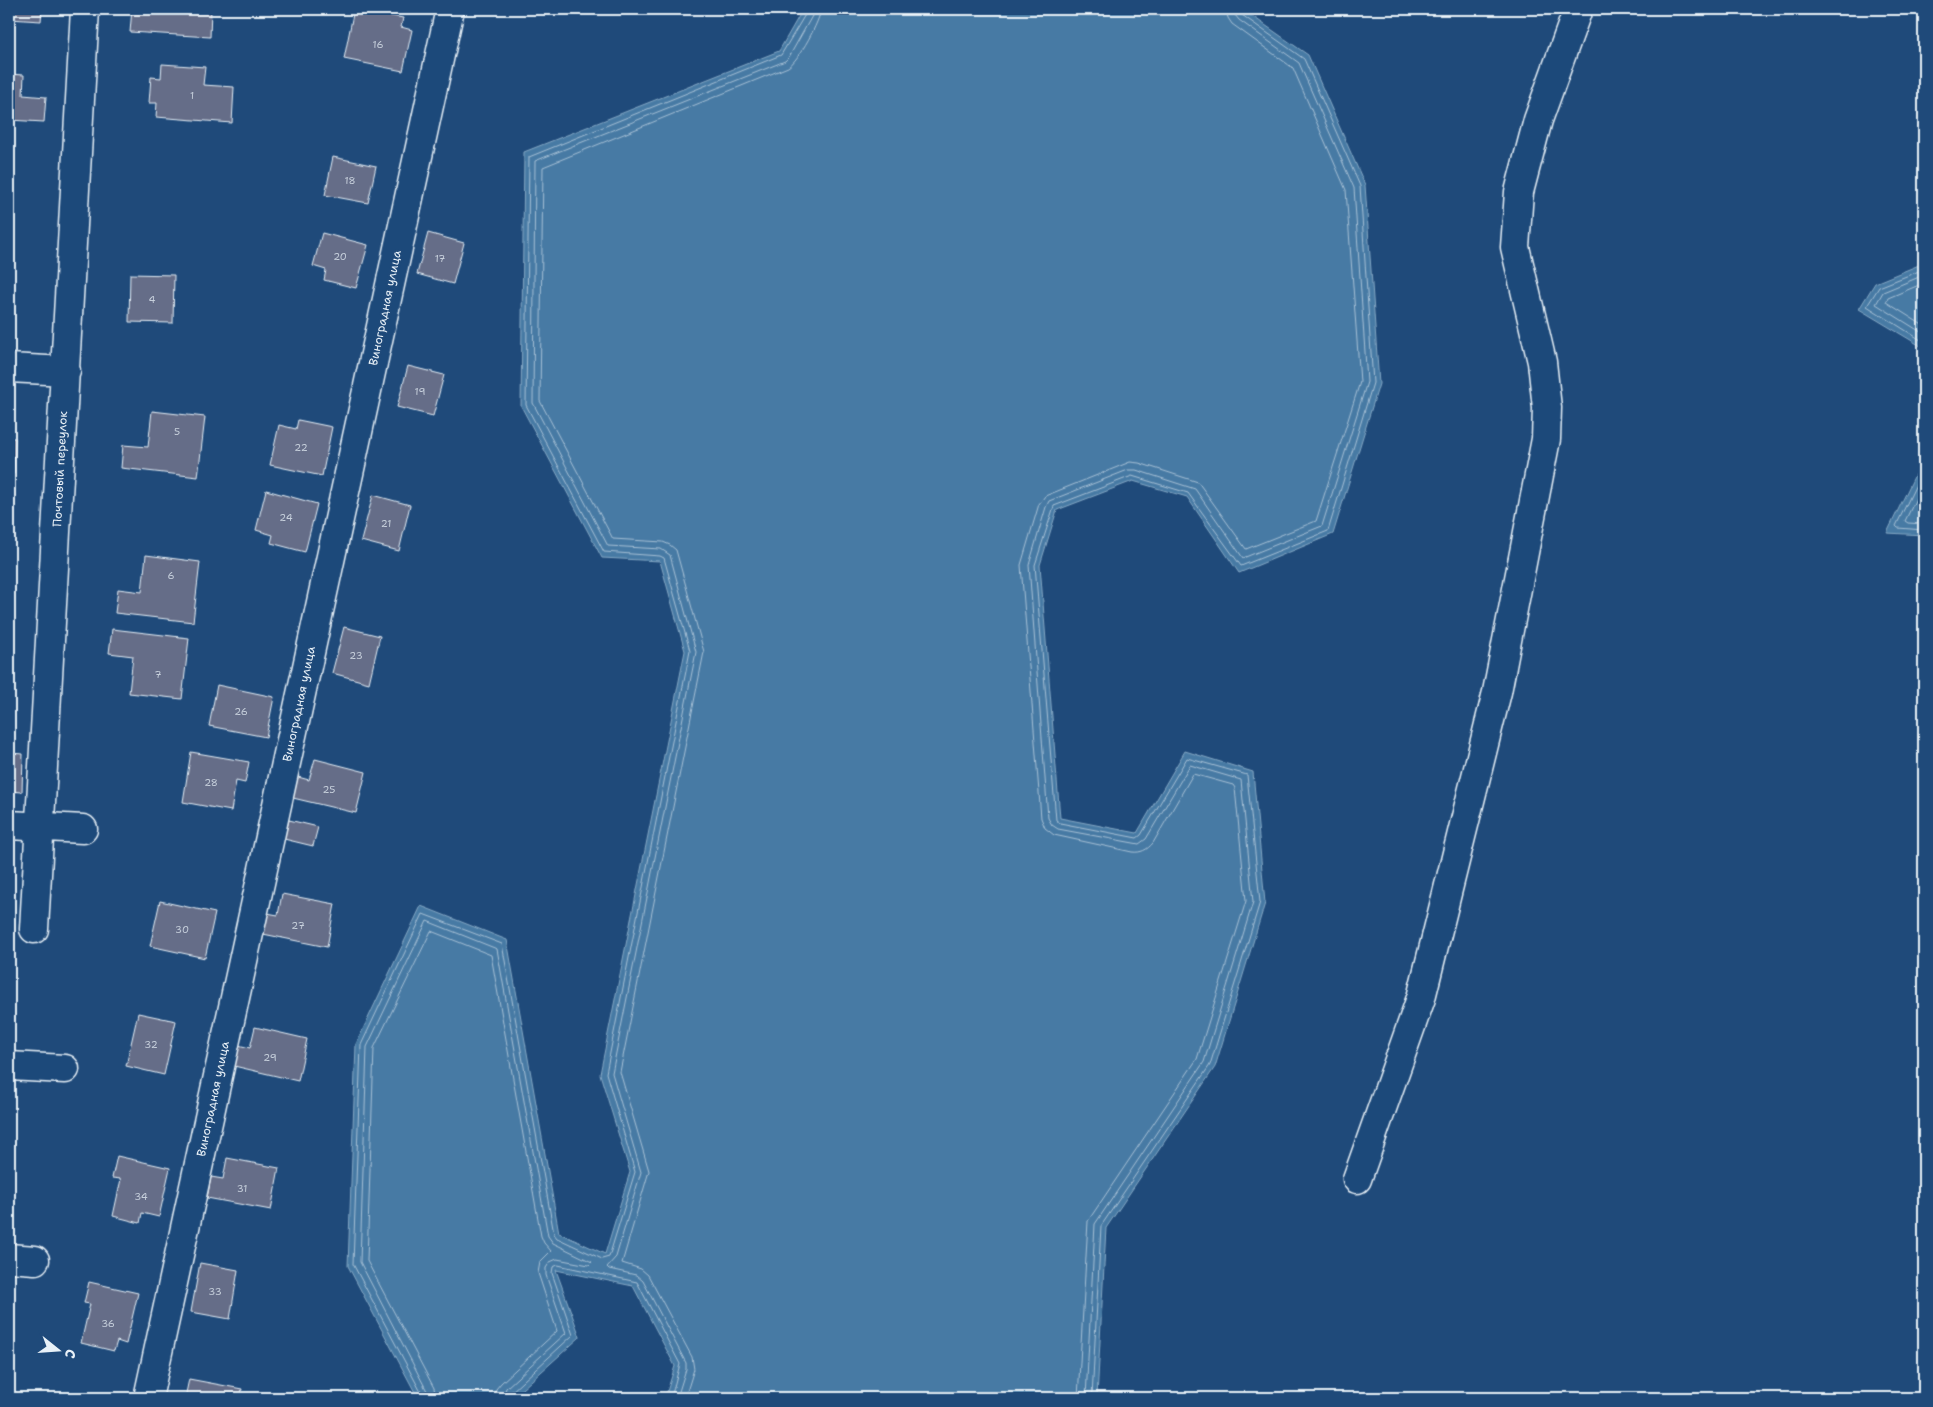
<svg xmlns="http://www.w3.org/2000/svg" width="1933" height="1407" viewBox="0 0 1933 1407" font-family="'Shantell Sans',sans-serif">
  <rect width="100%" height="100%" fill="#1f4a7a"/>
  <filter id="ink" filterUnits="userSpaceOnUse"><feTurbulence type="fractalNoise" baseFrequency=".02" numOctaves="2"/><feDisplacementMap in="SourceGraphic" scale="10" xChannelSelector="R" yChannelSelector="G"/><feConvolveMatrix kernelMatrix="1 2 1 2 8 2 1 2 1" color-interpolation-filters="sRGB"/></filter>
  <g filter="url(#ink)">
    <path fill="#477aa4" stroke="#87aac6" d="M 803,9 L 1242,9 L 1308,55 L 1365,185 L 1379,384 L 1333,534 L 1239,573 L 1187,497 L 1133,481 L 1057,510 L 1040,565 L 1060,818 L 1137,833 L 1185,751 L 1253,772 L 1265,903 L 1215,1067 L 1106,1228 L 1097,1398 L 665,1398 L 675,1366 L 633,1286 L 556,1270 L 580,1337 L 512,1398 L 418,1398 L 348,1266 L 356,1044 L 421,906 L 507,940 L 559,1233 L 605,1254 L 630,1172 L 600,1074 L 685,651 L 660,561 L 602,558 L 521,406 L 524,152 L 779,51 Z
      M 1924,263 L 1924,348 L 1859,309 L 1875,283 Z
      M 1924,456 L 1924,535 L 1887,533 Z"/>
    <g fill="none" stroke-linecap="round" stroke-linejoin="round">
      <path stroke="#a8c1d6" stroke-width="1" d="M 1924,269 L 1879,287 L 1867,306 L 1924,342
        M 1924,275 L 1883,292 L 1876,304 L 1924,334
        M 1924,283 L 1888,298 L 1886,302 L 1924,326
        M 1924,468 L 1896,526 L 1898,528 L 1924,530
        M 1924,482 L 1905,521 L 1908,523 L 1924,524
        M 422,1398 L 422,1394 L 353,1264 L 361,1045 L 423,914 L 502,944 L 554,1234 L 557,1238 L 602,1259 L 609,1257 L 635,1172 L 606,1073 L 690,651 L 664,558 L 660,556 L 604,552 L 526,405 L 529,157 L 781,55 L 806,13 L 807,9
        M 429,1398 L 427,1391 L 360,1262 L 367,1047 L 427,921 L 497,949 L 548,1236 L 553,1243 L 592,1262 L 589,1265 L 557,1259 L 550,1262 L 546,1268 L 546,1275 L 566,1333 L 506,1388 L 502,1398
        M 436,1398 L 434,1388 L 367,1261 L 374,1048 L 431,931 L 491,955 L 541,1236 L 544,1243 L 551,1251 L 540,1262 L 538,1273 L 557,1331 L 501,1383 L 496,1389 L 495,1398
        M 509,1398 L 510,1393 L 573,1335 L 552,1273 L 553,1267 L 558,1265 L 637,1282 L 680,1364 L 671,1398
        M 677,1398 L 686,1369 L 686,1363 L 643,1281 L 636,1275 L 609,1269 L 607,1267 L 616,1257 L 641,1172 L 612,1073 L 696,652 L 670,555 L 661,549 L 608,546 L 533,403 L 535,161 L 785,61 L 789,57 L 812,16 L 813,9
        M 685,1398 L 694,1369 L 692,1357 L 648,1275 L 641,1269 L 622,1263 L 649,1171 L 620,1072 L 704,652 L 676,550 L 670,545 L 663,542 L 613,539 L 540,401 L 543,167 L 788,67 C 799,60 820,21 821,9
        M 1078,1398 L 1088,1221 L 1197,1059 L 1246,901 L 1235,788 L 1233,785 L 1193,774 L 1153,843 C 1147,850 1141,853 1132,852 L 1054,835 L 1045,828 L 1041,818 L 1021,565 L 1039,504 L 1045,496 L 1130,462 L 1139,463 L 1198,482 L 1246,549 L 1316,521 L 1360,382 L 1346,190 L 1293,68 L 1232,24 L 1228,18 L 1226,9
        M 1086,1398 L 1095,1224 L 1204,1062 L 1253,902 L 1241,780 L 1190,765 L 1146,839 L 1139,844 L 1058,829 L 1052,825 L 1048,818 L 1029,565 L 1046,507 L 1049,501 L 1128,470 L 1136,470 L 1195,489 L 1243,558 L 1322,526 L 1367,382 L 1354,188 L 1299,63 L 1239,20 L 1235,15 L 1234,9
        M 1092,1398 L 1101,1226 L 1210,1065 L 1260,902 L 1247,775 L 1187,758 L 1141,835 L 1137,838 L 1060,823 L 1056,820 L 1035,565 L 1054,506 L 1132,476 L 1188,493 L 1241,566 L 1328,531 L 1373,383 L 1360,186 L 1304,59 L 1242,15 L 1240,9"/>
    </g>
    <path fill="#656d88" stroke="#e8f1f8" d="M 9,9 L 42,9 L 41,21 L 9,19 Z
      M 132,9 L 158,11 L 158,9 L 211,9 L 210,37 L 130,32 Z
      M 354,9 L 403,18 L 401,27 L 412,30 L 403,71 L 344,59 Z
      M 162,64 L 205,67 L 203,85 L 234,87 L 232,123 L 156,117 L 157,103 L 149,103 L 151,77 L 161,78 Z
      M 9,74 L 24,75 L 23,95 L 46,97 L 44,122 L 9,120 Z
      M 333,157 L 376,166 L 368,203 L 325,195 Z
      M 322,233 L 368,245 L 356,288 L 324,280 L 326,270 L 313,266 Z
      M 428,233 L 464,243 L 453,284 L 417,274 Z
      M 130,274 L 174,275 L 173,323 L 129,322 Z
      M 408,366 L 444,375 L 433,416 L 397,407 Z
      M 152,411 L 205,417 L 198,477 L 121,468 L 123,445 L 148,447 Z
      M 298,420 L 332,427 L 322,476 L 270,465 L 279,425 L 296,429 Z
      M 9,438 L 15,438 L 14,474 L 9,473 Z
      M 266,490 L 317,504 L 305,552 L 271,543 L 273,535 L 256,530 Z
      M 373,495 L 410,505 L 399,551 L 361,541 Z
      M 146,555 L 200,562 L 193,622 L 115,613 L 118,589 L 142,592 Z
      M 344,627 L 380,636 L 369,683 L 332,673 Z
      M 112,629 L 189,638 L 182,699 L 129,693 L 133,656 L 109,653 Z
      M 217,685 L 274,697 L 266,737 L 209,726 Z
      M 191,752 L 249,762 L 245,783 L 236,781 L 231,811 L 183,802 Z
      M 9,753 L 23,754 L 22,792 L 9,791 Z
      M 315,759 L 366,772 L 356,813 L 293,798 L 298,777 L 309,780 Z
      M 289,820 L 318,827 L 313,846 L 284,839 Z
      M 282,894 L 335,904 L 327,947 L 263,934 L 267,913 L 278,915 Z
      M 160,901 L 215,913 L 205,958 L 150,946 Z
      M 138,1013 L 176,1021 L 164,1075 L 126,1066 Z
      M 255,1027 L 307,1039 L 298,1081 L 234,1066 L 238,1045 L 250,1048 Z
      M 117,1156 L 170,1168 L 159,1217 L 142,1213 L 140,1223 L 113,1216 L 121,1179 L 112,1178 Z
      M 227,1158 L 279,1168 L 271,1210 L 207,1198 L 211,1177 L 223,1179 Z
      M 200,1263 L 238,1270 L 230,1319 L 191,1312 Z
      M 89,1282 L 138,1293 L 126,1344 L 117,1341 L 114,1351 L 81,1343 L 90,1304 L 84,1303 Z
      M 189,1379 L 242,1389 L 240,1398 L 185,1398 Z"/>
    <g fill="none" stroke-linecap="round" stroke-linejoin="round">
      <g stroke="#e8f1f8" stroke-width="31">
        <path id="minor" d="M 9,368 L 66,371
          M 9,825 L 83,829
          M 34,929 L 85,9
          M 9,1066 L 65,1069
          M 1357,1179 L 1421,998 L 1497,692 L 1546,439 L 1547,408 L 1542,362 L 1515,247 L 1519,192 L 1538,120 L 1578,9
          M 9,1258 L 35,1260
          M 148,1398 L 450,9"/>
      </g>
      <use href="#minor" stroke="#1f4a7a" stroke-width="28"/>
    </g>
  </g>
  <g text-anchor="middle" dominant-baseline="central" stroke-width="4" stroke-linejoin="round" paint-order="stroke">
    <g font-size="10" fill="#c7d0dc">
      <text x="378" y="44">16</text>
      <text x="192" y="95">1</text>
      <text x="350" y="180">18</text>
      <text x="340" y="256">20</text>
      <text x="440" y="258">17</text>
      <text x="152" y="299">4</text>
      <text x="420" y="391">19</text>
      <text x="177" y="431">5</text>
      <text x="301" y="447">22</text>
      <text x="286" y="517">24</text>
      <text x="386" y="523">21</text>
      <text x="171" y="575">6</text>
      <text x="356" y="655">23</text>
      <text x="158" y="674">7</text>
      <text x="241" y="711">26</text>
      <text x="211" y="782">28</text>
      <text x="329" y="789">25</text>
      <text x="298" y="925">27</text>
      <text x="182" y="929">30</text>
      <text x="151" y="1044">32</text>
      <text x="270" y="1057">29</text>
      <text x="242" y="1188">31</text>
      <text x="141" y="1196">34</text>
      <text x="215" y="1291">33</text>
      <text x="108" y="1323">36</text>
    </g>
    <g font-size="12" fill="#e8f1f8" stroke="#1f4a7a">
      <text transform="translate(385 308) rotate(-78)">Виноградная улица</text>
      <text transform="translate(60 469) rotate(-87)">Почтовый переулок</text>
      <text transform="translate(299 704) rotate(-78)">Виноградная улица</text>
      <text transform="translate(213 1099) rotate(-78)">Виноградная улица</text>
    </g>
  </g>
  <rect width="1933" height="1407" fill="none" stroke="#1f4a7a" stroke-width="30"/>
  <rect x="15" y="15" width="1903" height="1377" fill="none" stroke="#e8f1f8" stroke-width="2" filter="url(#ink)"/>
  <g transform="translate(58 1350) rotate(107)" stroke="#1f4a7a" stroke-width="4" paint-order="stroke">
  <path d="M0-4L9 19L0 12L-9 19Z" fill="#e8f1f8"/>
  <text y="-8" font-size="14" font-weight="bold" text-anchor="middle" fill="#e8f1f8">С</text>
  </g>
</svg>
